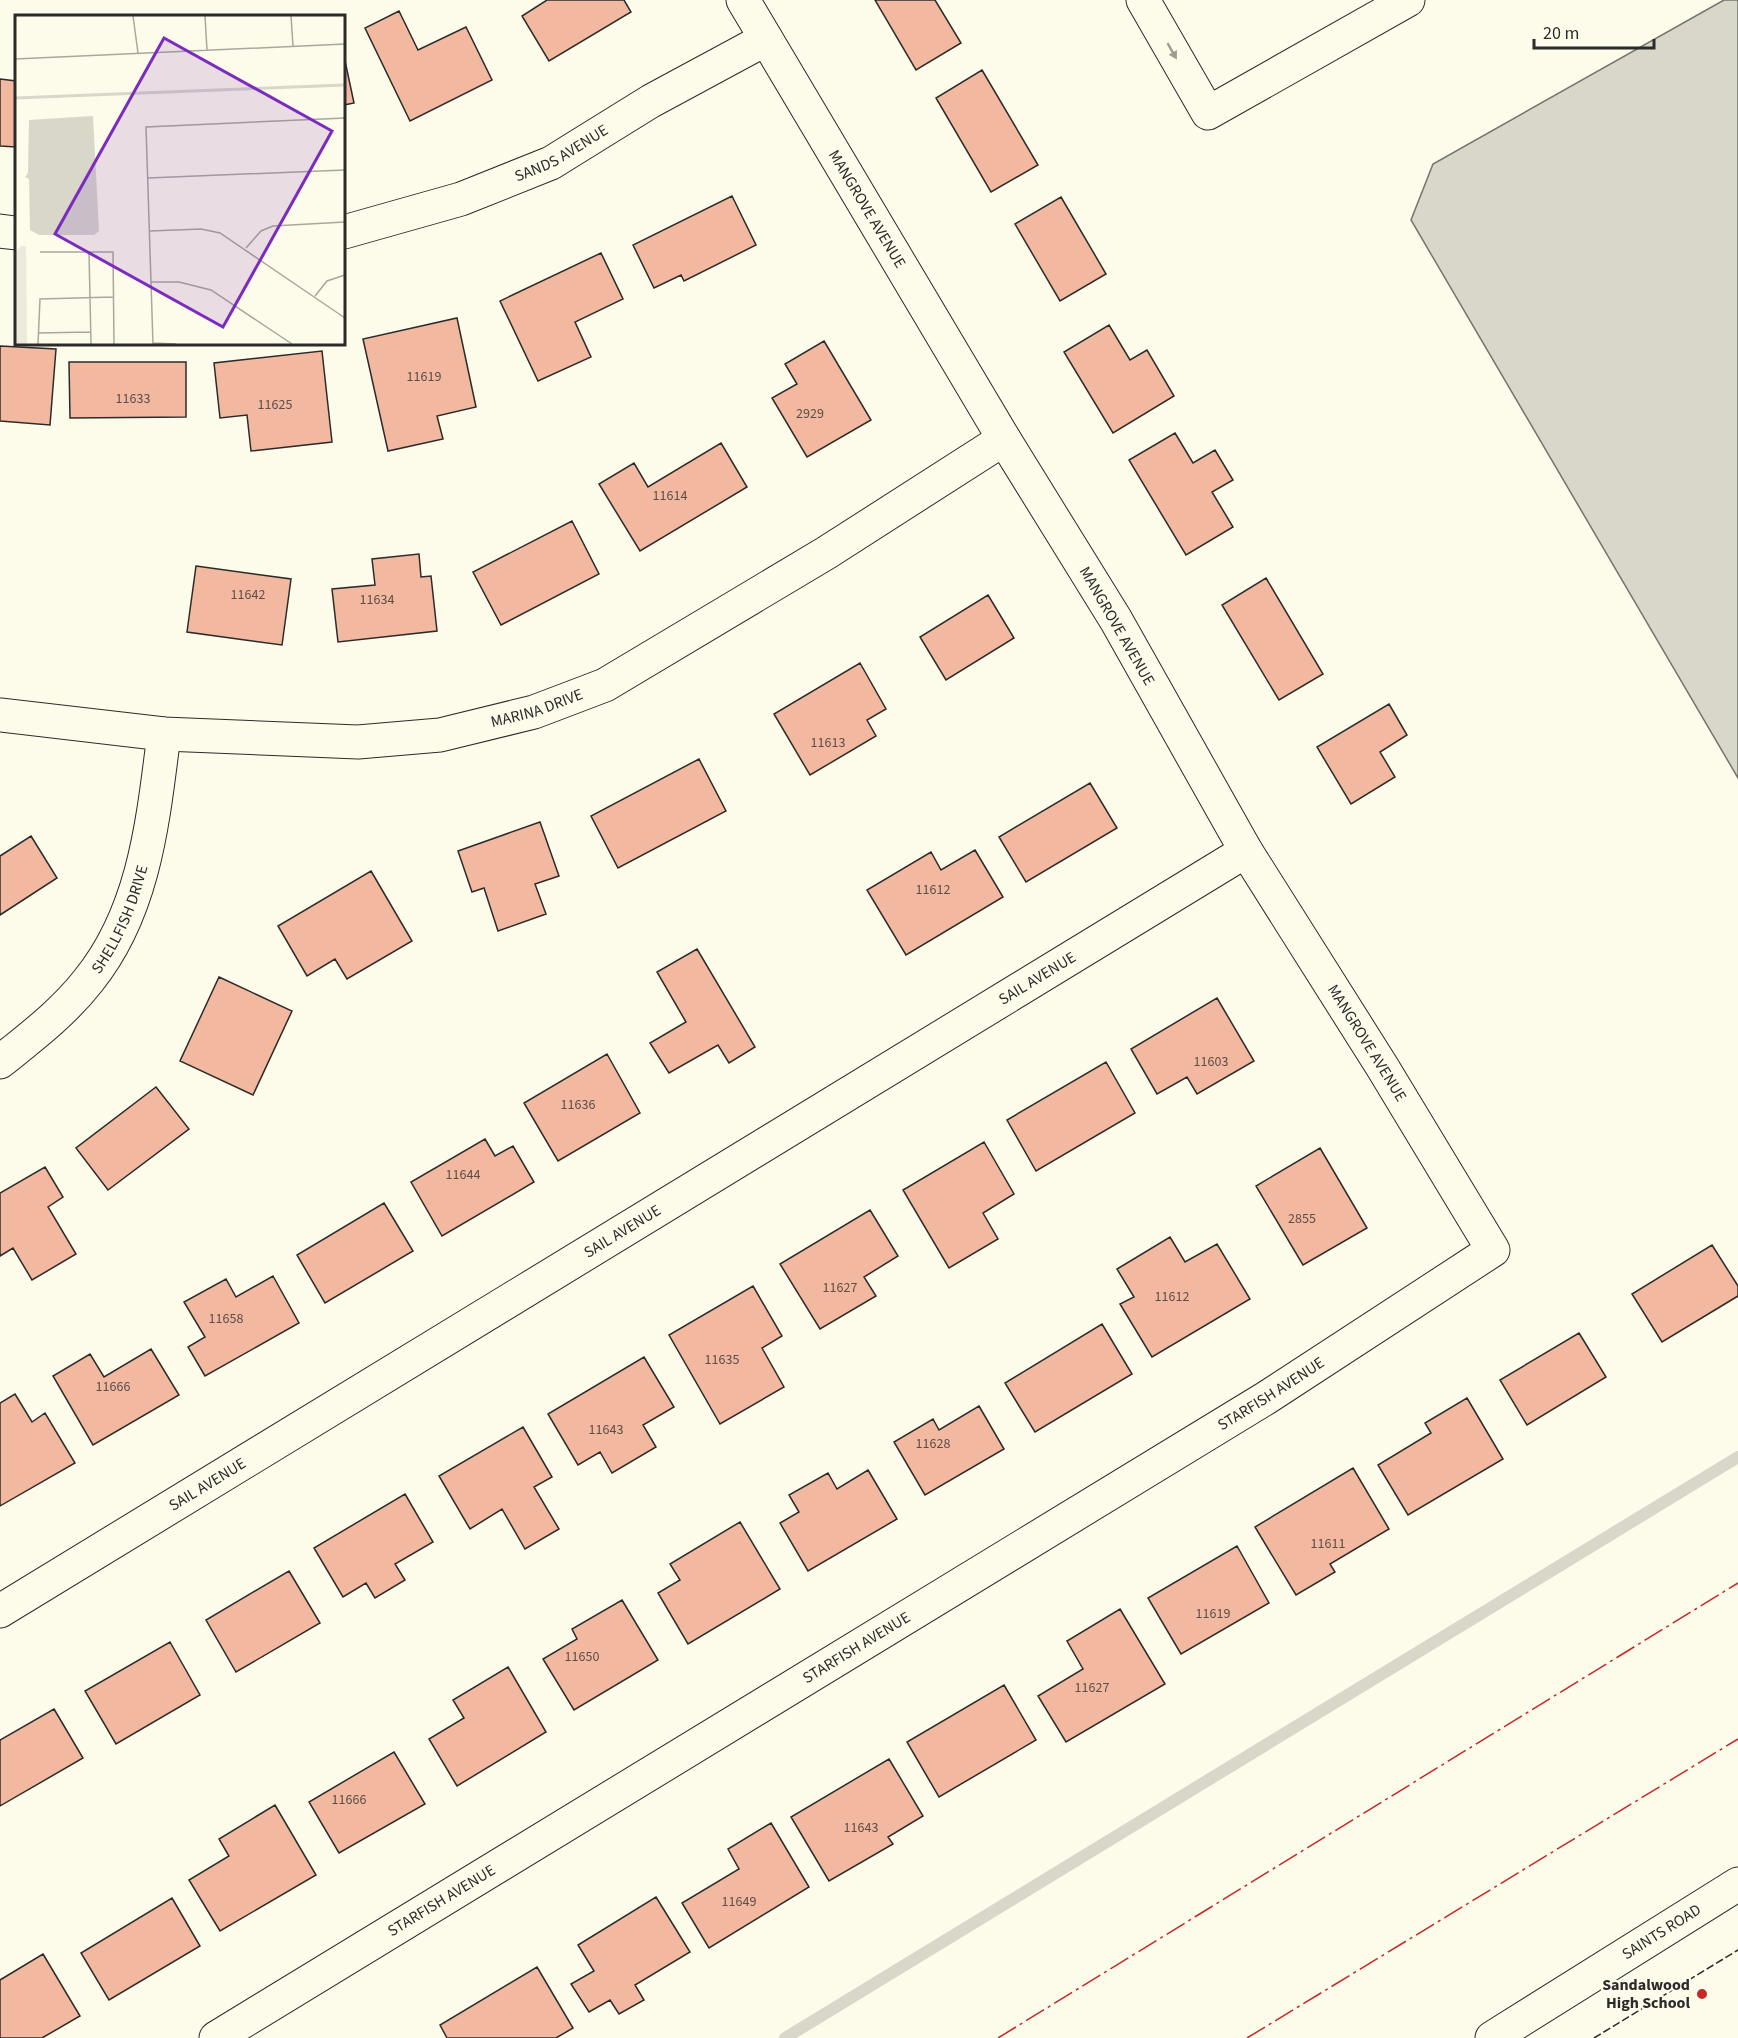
<svg xmlns="http://www.w3.org/2000/svg" width="1738" height="2038" viewBox="0 0 1738 2038" font-family="'Source Sans 3',sans-serif">
  <rect width="100%" height="100%" fill="#fdfbea"/>
  <path fill="#d8d7c9" stroke="#74746e" stroke-width="1.5" d="M 1724,0 L 1738,0 L 1738,778 L 1411,220 L 1433,164 Z"/>
  <g fill="none" stroke-linecap="round" stroke-linejoin="round">
    <path stroke="#d8d7c9" stroke-width="12" d="M 785,2038 L 1738,1457"/>
  </g>
  <path fill="#f2b8a0" stroke="#2b2b2b" stroke-width="1.5" d="M 547,0 L 624,0 L 631,12 L 549,61 L 522,16 Z
    M 875,0 L 935,0 L 961,43 L 916,70 Z
    M 399,11 L 418,50 L 466,27 L 492,80 L 410,121 L 365,28 Z
    M 344,56 L 354,103 L 344,105 Z
    M 982,70 L 1038,165 L 991,192 L 936,98 Z
    M 0,79 L 16,81 L 16,147 L 0,146 Z
    M 732,196 L 756,245 L 684,281 L 681,275 L 654,288 L 633,245 Z
    M 1061,197 L 1106,274 L 1060,301 L 1015,224 Z
    M 601,253 L 623,299 L 575,322 L 591,357 L 538,381 L 500,301 Z
    M 457,318 L 476,407 L 437,416 L 443,439 L 388,451 L 363,339 Z
    M 1109,325 L 1130,360 L 1147,350 L 1174,396 L 1113,433 L 1064,352 Z
    M 824,341 L 871,420 L 807,457 L 772,398 L 797,384 L 785,364 Z
    M 0,346 L 56,349 L 50,425 L 0,421 Z
    M 322,351 L 332,442 L 251,451 L 247,415 L 220,418 L 214,363 Z
    M 69,362 L 186,362 L 186,417 L 70,418 Z
    M 1175,433 L 1193,463 L 1215,450 L 1233,480 L 1212,492 L 1233,527 L 1186,555 L 1129,460 Z
    M 721,443 L 747,487 L 640,551 L 599,484 L 634,463 L 648,487 Z
    M 572,521 L 599,574 L 501,625 L 473,572 Z
    M 419,554 L 421,577 L 431,576 L 437,631 L 338,642 L 332,589 L 375,585 L 372,559 Z
    M 196,566 L 291,579 L 282,645 L 187,632 Z
    M 1266,578 L 1323,674 L 1279,700 L 1222,605 Z
    M 988,595 L 1014,638 L 946,680 L 920,637 Z
    M 860,663 L 886,709 L 867,720 L 876,736 L 810,775 L 774,714 Z
    M 1389,704 L 1407,735 L 1380,752 L 1395,777 L 1351,804 L 1317,747 Z
    M 699,759 L 726,811 L 618,868 L 591,816 Z
    M 1090,783 L 1117,828 L 1026,882 L 999,837 Z
    M 540,822 L 559,876 L 535,884 L 546,914 L 498,931 L 484,888 L 472,892 L 458,851 Z
    M 31,836 L 57,878 L 0,915 L 0,856 Z
    M 975,850 L 1003,897 L 906,955 L 867,890 L 931,852 L 941,870 Z
    M 371,871 L 412,941 L 347,979 L 335,959 L 307,976 L 278,926 Z
    M 697,949 L 755,1047 L 729,1063 L 718,1045 L 669,1073 L 650,1043 L 686,1022 L 657,972 Z
    M 219,977 L 292,1011 L 253,1095 L 180,1061 Z
    M 1217,998 L 1254,1061 L 1197,1094 L 1187,1077 L 1157,1094 L 1131,1049 Z
    M 607,1054 L 640,1113 L 558,1161 L 524,1103 Z
    M 1106,1062 L 1135,1113 L 1036,1171 L 1007,1120 Z
    M 156,1087 L 189,1129 L 108,1190 L 76,1148 Z
    M 485,1139 L 495,1156 L 513,1146 L 534,1182 L 442,1236 L 411,1182 Z
    M 984,1142 L 1014,1194 L 983,1213 L 998,1239 L 949,1268 L 903,1190 Z
    M 1320,1148 L 1367,1228 L 1303,1265 L 1256,1186 Z
    M 45,1167 L 63,1197 L 48,1207 L 76,1254 L 32,1280 L 13,1248 L 0,1256 L 0,1193 Z
    M 384,1203 L 413,1251 L 325,1303 L 297,1255 Z
    M 870,1210 L 898,1256 L 864,1277 L 876,1296 L 820,1329 L 780,1264 Z
    M 1170,1237 L 1185,1262 L 1217,1244 L 1250,1299 L 1152,1357 L 1120,1304 L 1134,1297 L 1117,1269 Z
    M 1712,1245 L 1738,1286 L 1738,1296 L 1662,1342 L 1632,1294 Z
    M 273,1276 L 299,1323 L 205,1376 L 188,1347 L 205,1337 L 184,1302 L 226,1279 L 236,1297 Z
    M 753,1286 L 782,1336 L 762,1348 L 784,1387 L 720,1424 L 669,1335 Z
    M 1102,1324 L 1132,1374 L 1035,1432 L 1005,1383 Z
    M 1579,1333 L 1606,1377 L 1527,1425 L 1500,1380 Z
    M 151,1349 L 179,1395 L 93,1445 L 53,1376 L 90,1354 L 104,1377 Z
    M 644,1357 L 674,1407 L 643,1425 L 656,1447 L 612,1473 L 600,1452 L 578,1465 L 548,1414 Z
    M 15,1394 L 32,1422 L 45,1413 L 75,1463 L 0,1506 L 0,1403 Z
    M 1467,1398 L 1503,1459 L 1408,1515 L 1378,1465 L 1431,1433 L 1425,1423 Z
    M 979,1406 L 1004,1449 L 925,1495 L 894,1442 L 933,1419 L 939,1430 Z
    M 523,1427 L 552,1477 L 534,1487 L 559,1529 L 525,1549 L 502,1509 L 470,1529 L 439,1476 Z
    M 1353,1468 L 1389,1529 L 1330,1564 L 1335,1572 L 1296,1595 L 1255,1527 Z
    M 868,1470 L 897,1519 L 808,1571 L 780,1523 L 799,1512 L 789,1495 L 828,1473 L 837,1489 Z
    M 405,1494 L 433,1542 L 395,1564 L 405,1580 L 375,1598 L 366,1583 L 343,1597 L 314,1548 Z
    M 740,1522 L 780,1589 L 688,1644 L 658,1593 L 680,1580 L 670,1564 Z
    M 1237,1546 L 1269,1603 L 1181,1654 L 1148,1598 Z
    M 289,1571 L 320,1623 L 236,1672 L 206,1620 Z
    M 622,1600 L 658,1660 L 574,1710 L 543,1659 L 577,1639 L 572,1629 Z
    M 1120,1609 L 1165,1684 L 1066,1742 L 1038,1696 L 1083,1669 L 1067,1641 Z
    M 170,1642 L 200,1695 L 116,1744 L 85,1691 Z
    M 508,1667 L 546,1732 L 457,1786 L 429,1739 L 464,1718 L 453,1700 Z
    M 1004,1685 L 1036,1740 L 939,1797 L 907,1742 Z
    M 54,1709 L 83,1758 L 0,1806 L 0,1740 Z
    M 394,1752 L 425,1804 L 339,1853 L 309,1802 Z
    M 889,1759 L 923,1816 L 888,1837 L 893,1844 L 829,1881 L 791,1817 Z
    M 275,1805 L 316,1875 L 220,1931 L 189,1880 L 229,1856 L 219,1839 Z
    M 771,1823 L 809,1887 L 709,1948 L 682,1903 L 739,1869 L 728,1849 Z
    M 656,1897 L 690,1952 L 635,1985 L 644,2000 L 619,2014 L 610,2000 L 589,2012 L 571,1984 L 594,1971 L 578,1945 Z
    M 172,1898 L 200,1946 L 109,2000 L 81,1953 Z
    M 43,1954 L 80,2016 L 42,2038 L 0,2038 L 0,1980 Z
    M 537,1967 L 573,2028 L 556,2038 L 447,2038 L 440,2025 Z"/>
  <g fill="none" stroke-linecap="round" stroke-linejoin="round">
    <g stroke="#2b2b2b" stroke-width="35">
      <g id="street">
        <path d="M 1143,0 L 1208,113 L 1408,0"/>
        <path d="M 0,231 L 16,233"/>
        <path id="s1" d="M 344,232 L 461,199 L 551,163 L 651,101 L 766,39"/>
        <path id="s2" d="M 0,715 L 164,734 L 358,742 L 440,735 L 534,712 L 605,685 L 826,553 L 1004,439"/>
        <path id="s3" d="M 0,1062 C 31,1037 63,1013 88,981 C 145,911 153,820 164,734"/>
        <path id="s4" d="M 0,1611 L 1246,851"/>
        <path id="s5" d="M 216,2038 L 1266,1398 L 1493,1250 L 1383,1068 L 1246,851 L 1116,620 L 1004,439 L 743,0"/>
      </g>
    </g>
    <g stroke="#2b2b2b" stroke-width="35">
      <g id="secondary">
        <path id="s6" d="M 1492,2038 L 1738,1884"/>
      </g>
    </g>
    <use href="#street" stroke="#fdfbea" stroke-width="33"/>
    <use href="#secondary" stroke="#fdfbea" stroke-width="33"/>
    <path stroke="#2b2b2b" stroke-width="1.5" stroke-dasharray="8 3" stroke-linecap="butt" d="M 1594,2038 L 1738,1950"/>
    <path stroke="#c62828" stroke-width="1.5" stroke-dasharray="21 4.5 3 4.5" stroke-linecap="butt" d="M 998,2038 L 1738,1583
      M 1247,2038 L 1738,1739"/>
  </g>
  <defs><path id="oneway-solid" d="M-6-.8H1V-3.2L6.5 0L1 3.2V.8H-6Z" transform="scale(1.5)"/></defs>
  <use fill="#9e9d94" href="#oneway-solid" transform="translate(1172 51) rotate(60)"/>
  <circle fill="#c62828" stroke="#fdfbea" stroke-width="2" cx="1702" cy="1994" r="6"/>
  <g text-anchor="middle" dominant-baseline="central" stroke-width="4.5" stroke-linejoin="round" paint-order="stroke">
    <g font-size="14" fill="#5d4e48">
      <text x="424" y="377">11619</text>
      <text x="133" y="399">11633</text>
      <text x="275" y="405">11625</text>
      <text x="810" y="414">2929</text>
      <text x="670" y="496">11614</text>
      <text x="248" y="595">11642</text>
      <text x="377" y="600">11634</text>
      <text x="828" y="743">11613</text>
      <text x="933" y="890">11612</text>
      <text x="1211" y="1062">11603</text>
      <text x="578" y="1105">11636</text>
      <text x="463" y="1175">11644</text>
      <text x="1302" y="1219">2855</text>
      <text x="840" y="1288">11627</text>
      <text x="1172" y="1297">11612</text>
      <text x="226" y="1319">11658</text>
      <text x="722" y="1360">11635</text>
      <text x="113" y="1387">11666</text>
      <text x="606" y="1430">11643</text>
      <text x="933" y="1444">11628</text>
      <text x="1328" y="1544">11611</text>
      <text x="1213" y="1614">11619</text>
      <text x="582" y="1657">11650</text>
      <text x="1092" y="1688">11627</text>
      <text x="349" y="1800">11666</text>
      <text x="861" y="1828">11643</text>
      <text x="739" y="1902">11649</text>
    </g>
    <g font-size="16" fill="#2b2b2b" stroke="#fdfbea">
      <text stroke="none"><textPath href="#s1" startOffset="232">SANDS AVENUE</textPath></text>
      <text transform="translate(867 209) rotate(59)">MANGROVE AVENUE</text>
      <text transform="translate(1117 626) rotate(60)">MANGROVE AVENUE</text>
      <text stroke="none"><textPath href="#s2" startOffset="542">MARINA DRIVE</textPath></text>
      <text stroke="none"><textPath href="#s3" startOffset="190">SHELLFISH DRIVE</textPath></text>
      <text stroke="none"><textPath href="#s4" startOffset="1215">SAIL AVENUE</textPath></text>
      <text transform="translate(1367 1043) rotate(58)">MANGROVE AVENUE</text>
      <text stroke="none"><textPath href="#s4" startOffset="729">SAIL AVENUE</textPath></text>
      <text stroke="none"><textPath href="#s5" startOffset="1236">STARFISH AVENUE</textPath></text>
      <text stroke="none"><textPath href="#s4" startOffset="243">SAIL AVENUE</textPath></text>
      <text stroke="none"><textPath href="#s5" startOffset="750">STARFISH AVENUE</textPath></text>
      <text stroke="none"><textPath href="#s5" startOffset="264">STARFISH AVENUE</textPath></text>
      <text stroke="none"><textPath href="#s6" startOffset="200">SAINTS ROAD</textPath></text>
    </g>
    <g font-size="16" font-weight="bold" fill="#2b2b2b" stroke="#fdfbea" text-anchor="end">
      <text x="1690" y="1985">Sandalwood<tspan x="1690" dy="18">High School</tspan></text>
    </g>
  </g>
  <g transform="translate(15 15)">
    <rect width="330" height="330" fill="#fdfbea"/>
    <path d="M 6,231 L 11,231 L 12,329 L 0,329 L 0,238 Z" fill="#ecebdb"/>
    <path d="M 78,101 L 84,216 L 79,220 L 24,220 L 15,215 L 14,164 L 10,162 L 13,158 L 14,105 Z" fill="#d8d7c9"/>
    <path fill="none" stroke="#d8d7c9" stroke-width="3" d="M 0,83 L 330,70"/>
    <path fill="none" stroke="#a9a89e" stroke-width="1.5" d="M 118,1 L 123,38M 190,1 L 192,35M 276,1 L 278,31M 0,44 L 330,29M 133,163 L 330,155M 135,216 L 186,214 L 205,218 L 330,303M 231,233 L 246,216 L 258,211 L 330,207M 25,237 L 98,237 L 99,329M 74,237 L 76,329M 136,267 L 164,267 L 196,275 L 277,329M 300,281 L 312,266 L 330,260M 23,318 L 75,317M 138,328 L 161,329M 23,329 L 25,284 L 98,282M 138,329 L 131,112 L 330,103"/>
    <path fill="#7b2cbf" fill-opacity="0.15" stroke="#7b2cbf" stroke-width="3" d="M 149,23 L 317,116 L 208,312 L 40,219 Z"/>
    <rect width="330" height="330" fill="none" stroke="#2b2b2b" stroke-width="3"/>
  </g>
  <path d="M1534 39v9h120v-9" fill="none" stroke="#2b2b2b" stroke-width="3"/>
  <text x="1543" y="39" font-size="18" fill="#2b2b2b" stroke="#fdfbea" stroke-width="4.5" paint-order="stroke">20 m</text>
</svg>
